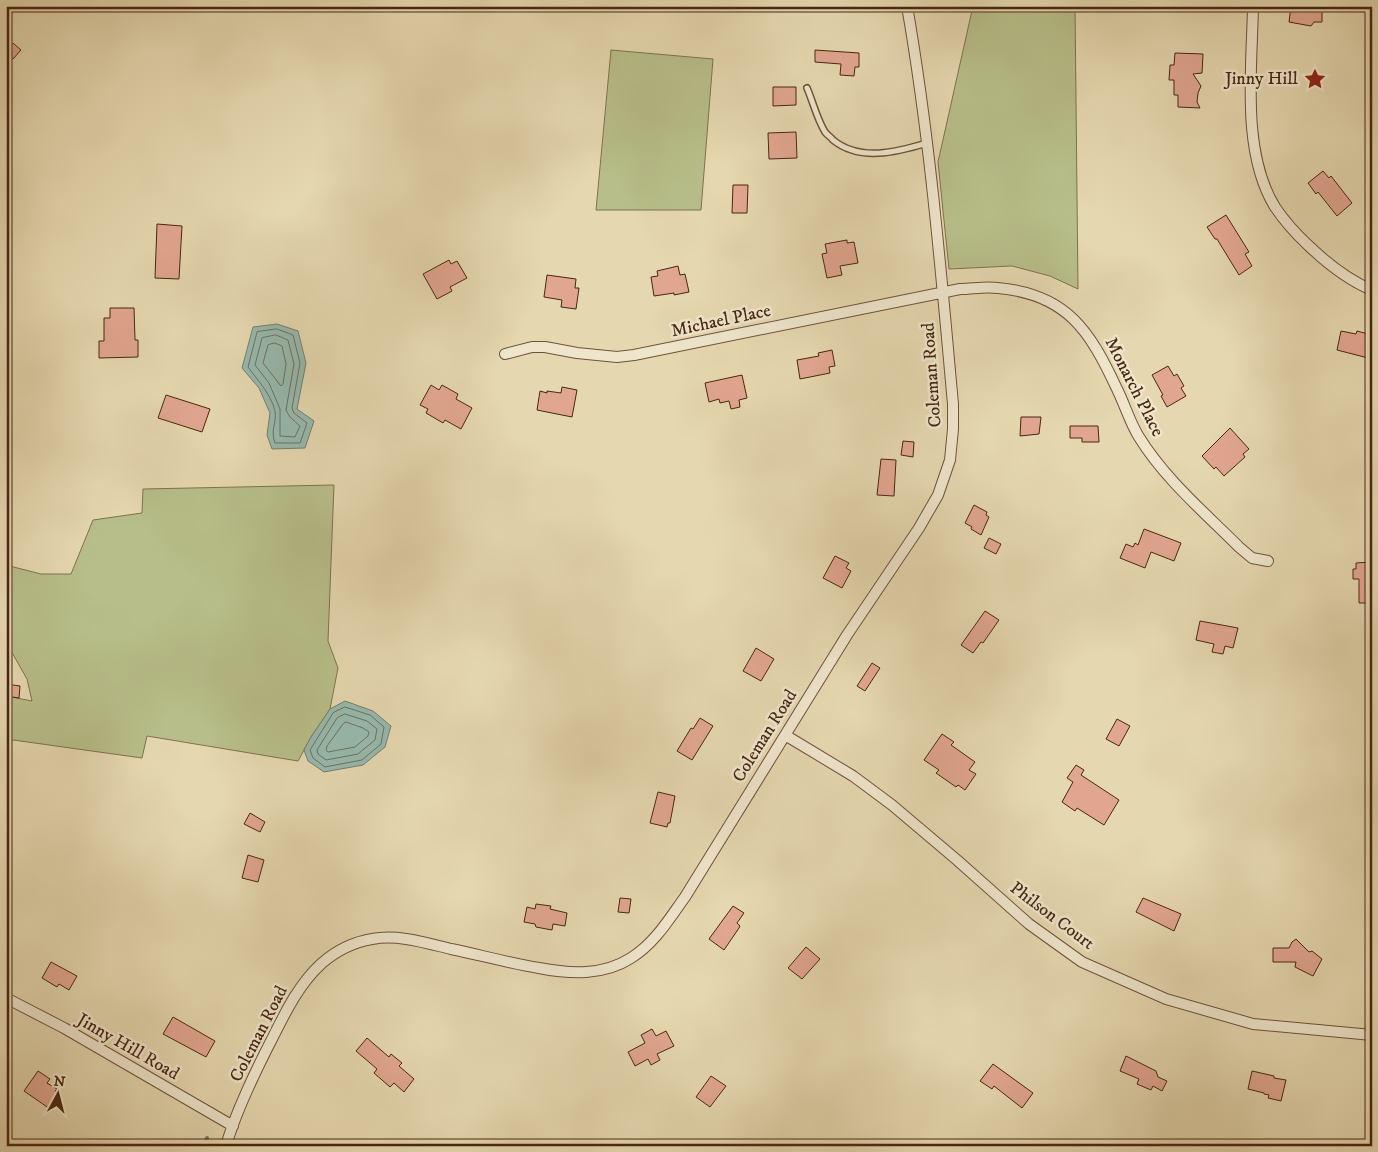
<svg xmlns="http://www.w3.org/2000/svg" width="1378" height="1152" viewBox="0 0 1378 1152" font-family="'IM FELL DW Pica',serif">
  <rect width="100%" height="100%" fill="#e5d7af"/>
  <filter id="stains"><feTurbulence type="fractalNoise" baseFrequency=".004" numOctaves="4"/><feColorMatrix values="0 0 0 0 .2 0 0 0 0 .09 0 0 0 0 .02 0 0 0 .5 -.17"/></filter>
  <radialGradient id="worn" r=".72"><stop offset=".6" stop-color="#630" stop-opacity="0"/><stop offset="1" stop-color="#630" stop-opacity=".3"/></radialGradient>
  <path fill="#b7be89" stroke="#80724e" d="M 973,6 L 1075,6 L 1078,289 L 1050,276 L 1012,266 L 949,269 L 938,162 Z
    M 611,50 L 713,59 L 701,210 L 596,210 Z
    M 334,485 L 328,641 L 338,668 L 330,709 L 311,737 L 298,761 L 147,736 L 142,758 L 6,739 L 6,696 L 32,701 L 27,679 L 6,642 L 6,565 L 41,574 L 71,574 L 93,520 L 142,513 L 143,489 Z"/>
  <path fill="#96b9ad" stroke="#777e6f" d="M 277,324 L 298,331 L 306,363 L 297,409 L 314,421 L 305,448 L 272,449 L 267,435 L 270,413 L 259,388 L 242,368 L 253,327 Z
    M 345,701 L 373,711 L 391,726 L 385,747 L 363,765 L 324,772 L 308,761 L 304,750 L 311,737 L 330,709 Z"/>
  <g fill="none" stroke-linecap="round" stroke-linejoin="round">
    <path stroke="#707060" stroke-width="1" d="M 277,329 L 293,335 L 300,363 L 292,408 L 294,413 L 307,423 L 300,443 L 275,443 C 270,430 277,423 275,411 C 271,394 258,381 248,367 L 257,332 Z
      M 276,335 L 288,340 L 294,364 L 286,410 L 290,417 L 300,426 L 295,437 L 280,436 L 280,409 L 269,383 L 255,365 L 262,338 Z
      M 275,343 L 282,346 L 286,364 L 283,384 L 281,386 L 263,363 L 268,345 Z
      M 345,707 L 370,715 L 384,727 L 381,744 L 362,760 L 325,767 L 313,758 L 310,750 L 333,713 Z
      M 345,714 L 367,721 L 377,729 L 375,740 L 358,754 L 326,760 L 318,754 L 317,750 L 337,718 Z
      M 346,722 L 363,728 L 369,732 L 368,736 L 355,747 L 328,752 L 326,750 L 327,746 L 343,724 Z"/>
    <path stroke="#777e6f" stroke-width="4" d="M 205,1146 L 207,1138"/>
  </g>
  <path fill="#e1a690" stroke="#492613" d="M 1291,6 L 1322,6 L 1322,22 L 1314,22 L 1311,26 L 1289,22 Z
    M 13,43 L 21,50 L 13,59 L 6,53 L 6,51 Z
    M 815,50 L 859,53 L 859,67 L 855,67 L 854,76 L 840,75 L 841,64 L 815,62 Z
    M 1175,53 L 1203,54 L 1202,73 L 1193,74 L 1201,86 L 1198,93 L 1197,102 L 1200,108 L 1178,107 L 1178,95 L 1174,95 L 1174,80 L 1169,80 L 1170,65 L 1174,65 Z
    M 773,87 L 796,87 L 796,105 L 773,106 Z
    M 796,132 L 797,158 L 769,159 L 768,133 Z
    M 1323,171 L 1329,178 L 1331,176 L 1352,203 L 1337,216 L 1318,192 L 1316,194 L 1308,183 Z
    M 733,185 L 748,185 L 747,213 L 732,213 Z
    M 1226,215 L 1249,252 L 1245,254 L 1252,266 L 1239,275 L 1217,239 L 1215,239 L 1207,227 Z
    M 157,224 L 182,226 L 179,279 L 155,278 Z
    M 847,240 L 847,243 L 854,242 L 858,263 L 840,266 L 842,275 L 827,278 L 822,254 L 827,253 L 825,244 Z
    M 449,260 L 451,264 L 457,261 L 467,278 L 450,287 L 452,291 L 437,299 L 423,274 Z
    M 678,266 L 680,275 L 685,274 L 689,292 L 674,295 L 674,293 L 654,296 L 651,277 L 658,276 L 657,271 Z
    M 547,275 L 576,279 L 575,288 L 579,288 L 576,309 L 561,307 L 562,300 L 544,297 Z
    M 110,308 L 134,308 L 135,340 L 138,340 L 138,357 L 99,358 L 99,341 L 104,341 L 104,318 L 110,318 Z
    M 1341,331 L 1356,334 L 1357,331 L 1372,335 L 1372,359 L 1337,350 Z
    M 832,350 L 835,366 L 829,367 L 830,373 L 800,379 L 797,360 L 819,356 L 818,353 Z
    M 1168,366 L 1174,376 L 1177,374 L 1184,386 L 1181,388 L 1186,396 L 1167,407 L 1161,396 L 1163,395 L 1152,375 Z
    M 742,375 L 747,398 L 739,400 L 740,407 L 731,409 L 729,401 L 720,403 L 719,399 L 709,402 L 705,383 Z
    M 431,385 L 439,390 L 442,385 L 458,394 L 456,399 L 472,408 L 461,429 L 445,420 L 443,423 L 426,413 L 428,409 L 420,405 Z
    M 562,387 L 577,390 L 572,417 L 537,410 L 540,391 L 547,393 L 547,391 L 561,393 Z
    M 166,395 L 210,409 L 202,432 L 158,418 Z
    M 1021,417 L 1041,417 L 1039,434 L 1020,436 Z
    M 1070,426 L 1098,426 L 1099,442 L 1082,442 L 1082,438 L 1070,438 Z
    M 1230,428 L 1249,449 L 1243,454 L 1245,457 L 1224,476 L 1216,467 L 1214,469 L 1202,456 Z
    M 903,441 L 914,442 L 913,457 L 901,455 Z
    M 881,459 L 896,460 L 894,496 L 877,495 Z
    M 974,505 L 987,512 L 986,515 L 989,517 L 981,535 L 971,529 L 972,527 L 965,523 Z
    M 1144,529 L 1181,543 L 1174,561 L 1151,552 L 1145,568 L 1120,558 L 1126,544 L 1133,547 L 1135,543 L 1138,545 Z
    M 989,538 L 1001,544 L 996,554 L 984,548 Z
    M 835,556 L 849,563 L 846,568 L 851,571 L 842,588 L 823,578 Z
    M 1370,562 L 1370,564 L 1372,564 L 1372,603 L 1359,603 L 1359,579 L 1353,579 L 1353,569 L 1356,569 L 1356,563 Z
    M 985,611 L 999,620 L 983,643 L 981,642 L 973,653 L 961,645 Z
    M 1200,621 L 1238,628 L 1233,648 L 1225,646 L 1223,654 L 1212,652 L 1214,644 L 1196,640 Z
    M 756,648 L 774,659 L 761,681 L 743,671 Z
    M 872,663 L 880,668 L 865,691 L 857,686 Z
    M 6,684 L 20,686 L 19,698 L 6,696 Z
    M 700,718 L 713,726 L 692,760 L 677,751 L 691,728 L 693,729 Z
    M 1117,719 L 1130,726 L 1119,746 L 1106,739 Z
    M 942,734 L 954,742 L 951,745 L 975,762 L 969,770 L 976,774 L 965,790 L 958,785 L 956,787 L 936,773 L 939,770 L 924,760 Z
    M 1076,765 L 1084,770 L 1081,775 L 1119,800 L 1104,825 L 1077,808 L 1075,811 L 1062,802 L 1073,782 L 1067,778 Z
    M 658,792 L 675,796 L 670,823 L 668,823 L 667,827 L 650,823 Z
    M 250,813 L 265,822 L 260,832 L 244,824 Z
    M 248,855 L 264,860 L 258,882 L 242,878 Z
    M 620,898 L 631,899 L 629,913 L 618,912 Z
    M 1143,898 L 1181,914 L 1174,931 L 1136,912 Z
    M 536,904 L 551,906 L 550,909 L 567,913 L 565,926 L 553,924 L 552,930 L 536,927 L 535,924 L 524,922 L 527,907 L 535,909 Z
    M 733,906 L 744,913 L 737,923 L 740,926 L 739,928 L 724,950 L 709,939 Z
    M 1296,939 L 1309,952 L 1312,951 L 1322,959 L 1313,976 L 1295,967 L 1296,962 L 1273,962 L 1273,948 L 1289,948 L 1292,942 Z
    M 806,947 L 820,959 L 802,979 L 788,968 Z
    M 51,962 L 77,976 L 69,990 L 59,984 L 57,987 L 42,978 Z
    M 173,1017 L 215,1041 L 206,1057 L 163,1034 Z
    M 652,1029 L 656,1036 L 666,1031 L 674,1046 L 657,1054 L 660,1060 L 651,1065 L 648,1059 L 635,1066 L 628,1052 L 645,1043 L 641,1035 Z
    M 367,1038 L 389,1057 L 391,1054 L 402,1063 L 399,1066 L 414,1079 L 404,1092 L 394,1083 L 390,1087 L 374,1073 L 377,1069 L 356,1051 Z
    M 1126,1056 L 1156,1071 L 1158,1077 L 1167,1081 L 1162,1091 L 1153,1086 L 1151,1090 L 1137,1084 L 1139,1079 L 1120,1071 Z
    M 993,1064 L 1033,1093 L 1022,1108 L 994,1086 L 992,1089 L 980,1081 Z
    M 38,1071 L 50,1079 L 47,1083 L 57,1089 L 55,1091 L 60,1094 L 50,1109 L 24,1091 Z
    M 1252,1071 L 1274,1076 L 1274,1078 L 1286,1080 L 1281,1101 L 1268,1098 L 1269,1095 L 1264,1094 L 1264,1093 L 1248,1089 Z
    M 711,1076 L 726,1086 L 710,1107 L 696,1097 Z"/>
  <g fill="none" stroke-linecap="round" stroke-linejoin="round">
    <g stroke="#70523a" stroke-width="8">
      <path id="service" d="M 807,88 C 813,102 817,119 825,132 C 827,135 831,137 833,140 C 860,162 897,152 927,143"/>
    </g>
    <g stroke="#70523a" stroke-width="12">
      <path id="minor" d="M 1253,6 C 1252,68 1241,152 1275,207 C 1285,222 1297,235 1310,247 C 1329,265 1348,280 1372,290
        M 505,354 L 532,347 L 545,347 L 577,353 L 617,357 L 634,355 L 960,289 C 972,289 986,286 998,288 C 1067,294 1090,331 1117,389 C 1125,405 1130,423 1139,437 C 1165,479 1204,512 1239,547 L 1252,558 L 1268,561
        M 785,735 L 853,776 L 892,805 L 957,860 L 1029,924 L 1082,962 L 1166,999 L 1253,1024 L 1372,1035
        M 6,998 L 64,1028 L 233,1126
        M 226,1146 C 236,1110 257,1068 274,1035 C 287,1009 300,983 322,963 C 336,951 354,942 372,939 C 398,934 426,943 451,949 C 480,955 509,963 539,968 C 570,974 603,976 631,958 C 655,943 669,919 685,897 L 847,635 L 919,528 L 938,495 L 950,460 L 953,429 L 953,404 C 941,272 930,138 907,6"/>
    </g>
    <use href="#service" stroke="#eee5cb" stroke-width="5"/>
    <use href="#minor" stroke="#eee5cb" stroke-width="10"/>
  </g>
  <defs>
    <g id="sight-bare" transform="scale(1.725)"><path d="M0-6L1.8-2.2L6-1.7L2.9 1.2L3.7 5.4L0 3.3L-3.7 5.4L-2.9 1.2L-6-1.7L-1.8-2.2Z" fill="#8f2418" stroke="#eee5cb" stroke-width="2.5" paint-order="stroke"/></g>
  </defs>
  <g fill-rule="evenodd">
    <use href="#sight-bare" x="1315" y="79"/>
  </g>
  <g text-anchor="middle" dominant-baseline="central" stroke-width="5" stroke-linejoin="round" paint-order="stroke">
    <g font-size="18" fill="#492613" stroke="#eee5cb" text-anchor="end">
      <text x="1298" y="79">Jinny Hill</text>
    </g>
    <g font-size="18" fill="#492613" stroke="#eee5cb">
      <text transform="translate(721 321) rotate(-12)">Michael Place</text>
      <text transform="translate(932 375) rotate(-94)">Coleman Road</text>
      <text transform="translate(1134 387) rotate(63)">Monarch Place</text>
      <text transform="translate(765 736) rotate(-58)">Coleman Road</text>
      <text transform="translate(1052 916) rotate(37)">Philson Court</text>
      <text transform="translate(259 1034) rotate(-63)">Coleman Road</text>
      <text transform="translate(128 1047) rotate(30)">Jinny Hill Road</text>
    </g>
  </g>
  <rect width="1378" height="1152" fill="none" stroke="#e5d7af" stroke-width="25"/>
  <rect x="8" y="8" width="1363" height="1137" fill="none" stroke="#492613" stroke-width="2.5"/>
  <rect x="12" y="12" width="1353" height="1127" fill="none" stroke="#492613"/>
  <g transform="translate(58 1094) rotate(7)" stroke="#eee5cb" stroke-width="4" paint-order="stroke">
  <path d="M0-4L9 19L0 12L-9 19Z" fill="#492613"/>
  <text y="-8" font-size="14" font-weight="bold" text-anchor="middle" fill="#492613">N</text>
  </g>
  <rect width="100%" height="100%" filter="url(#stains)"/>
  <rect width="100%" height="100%" fill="url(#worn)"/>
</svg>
